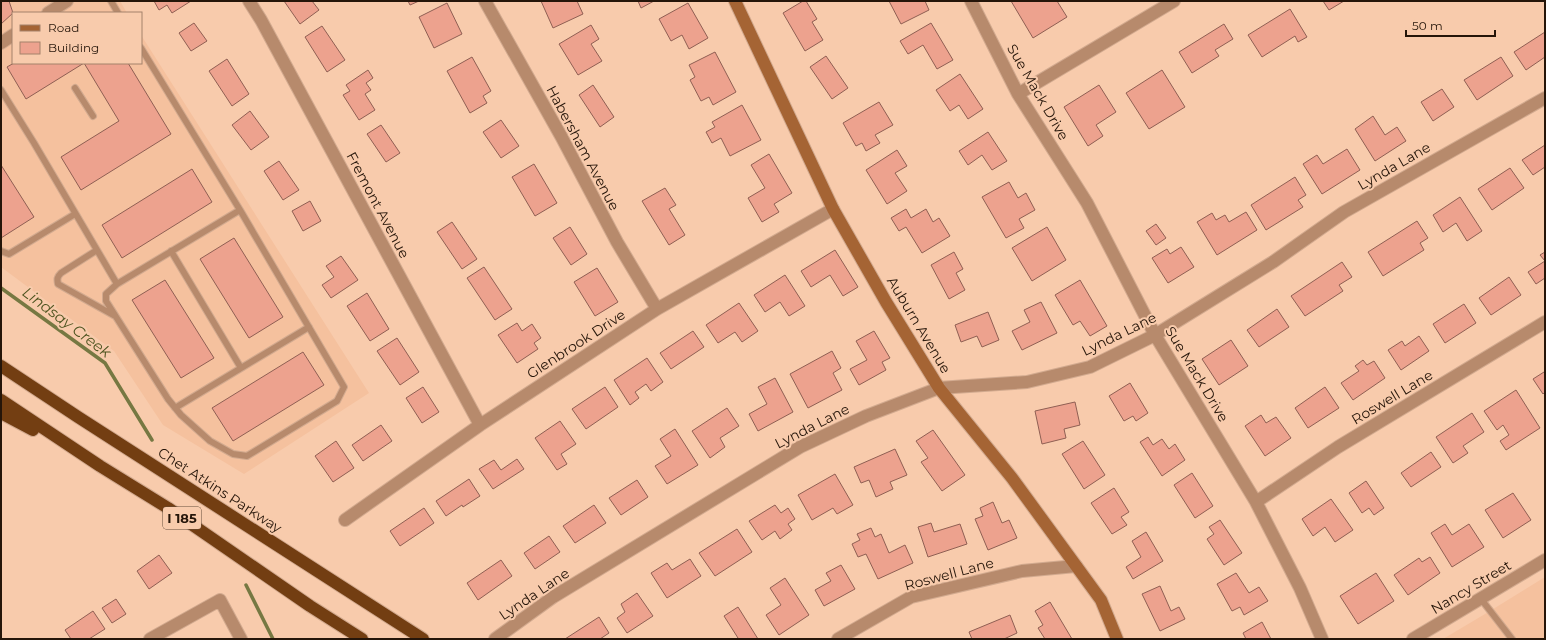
<svg xmlns="http://www.w3.org/2000/svg" width="1546" height="640" viewBox="0 0 1546 640" font-family="Montserrat,sans-serif">
  <rect width="100%" height="100%" fill="#f8cbac"/>
  <path fill="#f5c19e" d="M 1,1 L 120,1 L 127,13 L 13,13 L 13,63 L 141,63 L 141,35 L 369,393 L 244,474 L 163,425 L 114,351 L 1,267 Z
    M 1545,577 L 1545,639 L 1443,639 L 1490,611 Z"/>
  <g fill="none" stroke-linecap="round" stroke-linejoin="round">
    <path stroke="#767842" stroke-width="3.5" d="M 1,288 L 105,363 L 152,440
      M 246,585 L 273,639"/>
  </g>
  <path fill="#eda28e" stroke="#8f5f53" d="M 1,1 L 9,1 L 13,13 L 1,24 Z
    M 154,1 L 191,1 L 172,13 L 167,5 L 159,10 Z
    M 284,1 L 312,1 L 319,10 L 300,24 Z
    M 408,1 L 419,1 L 410,5 Z
    M 541,1 L 577,1 L 583,14 L 553,28 Z
    M 638,1 L 654,1 L 641,8 Z
    M 803,1 L 806,1 L 817,19 L 812,22 L 823,40 L 805,51 L 783,13 Z
    M 889,1 L 925,1 L 929,10 L 901,24 Z
    M 1011,1 L 1057,1 L 1067,17 L 1033,38 Z
    M 1323,1 L 1344,1 L 1329,10 Z
    M 447,3 L 462,34 L 434,48 L 419,17 Z
    M 688,3 L 708,38 L 689,49 L 682,35 L 671,41 L 659,19 Z
    M 1290,9 L 1307,37 L 1298,42 L 1295,36 L 1262,57 L 1248,35 Z
    M 194,23 L 207,41 L 191,51 L 179,33 Z
    M 931,23 L 953,60 L 937,69 L 923,45 L 908,54 L 900,41 Z
    M 1224,24 L 1233,39 L 1215,50 L 1219,56 L 1192,73 L 1179,52 Z
    M 591,25 L 599,39 L 591,44 L 602,61 L 578,75 L 559,44 Z
    M 322,26 L 345,60 L 327,72 L 305,37 Z
    M 1545,32 L 1545,57 L 1526,70 L 1514,52 Z
    M 715,52 L 736,92 L 713,105 L 709,97 L 701,101 L 690,80 L 695,77 L 689,65 Z
    M 826,56 L 848,88 L 832,99 L 810,67 Z
    M 472,57 L 491,91 L 483,96 L 487,103 L 470,113 L 447,71 Z
    M 1501,57 L 1513,76 L 1477,100 L 1464,80 Z
    M 227,59 L 249,94 L 232,106 L 209,71 Z
    M 14,63 L 128,63 L 171,134 L 81,190 L 61,157 L 119,121 L 84,63 L 26,99 L 7,67 Z
    M 368,70 L 373,78 L 366,83 L 371,90 L 365,94 L 375,110 L 359,120 L 343,95 L 350,91 L 346,85 Z
    M 1162,70 L 1185,107 L 1149,129 L 1126,93 Z
    M 960,74 L 983,109 L 968,119 L 959,105 L 950,111 L 936,90 Z
    M 593,85 L 614,117 L 600,127 L 579,95 Z
    M 1099,85 L 1116,112 L 1096,125 L 1103,136 L 1088,146 L 1064,107 Z
    M 1442,89 L 1454,107 L 1433,121 L 1421,102 Z
    M 879,102 L 893,125 L 875,135 L 880,143 L 866,151 L 862,143 L 856,146 L 843,123 Z
    M 742,105 L 761,140 L 730,156 L 721,138 L 712,143 L 706,132 L 715,127 L 712,122 Z
    M 250,111 L 269,137 L 251,150 L 232,125 Z
    M 1373,116 L 1385,135 L 1397,127 L 1406,141 L 1375,161 L 1355,129 Z
    M 501,120 L 519,146 L 501,158 L 483,132 Z
    M 381,125 L 400,153 L 386,162 L 367,134 Z
    M 988,132 L 1007,161 L 992,170 L 982,155 L 968,165 L 959,151 Z
    M 1545,145 L 1545,167 L 1533,175 L 1522,160 Z
    M 1347,149 L 1360,170 L 1322,194 L 1303,164 L 1317,155 L 1323,164 Z
    M 897,150 L 907,166 L 895,173 L 907,191 L 887,204 L 866,170 Z
    M 769,154 L 792,193 L 774,204 L 779,212 L 762,222 L 748,198 L 765,188 L 751,165 Z
    M 279,161 L 299,190 L 283,200 L 264,171 Z
    M 534,164 L 557,203 L 535,216 L 512,177 Z
    M 1,165 L 34,217 L 1,238 Z
    M 1510,168 L 1524,188 L 1492,210 L 1478,189 Z
    M 192,169 L 212,202 L 122,258 L 102,225 Z
    M 1295,177 L 1306,195 L 1298,200 L 1303,207 L 1266,230 L 1251,205 Z
    M 1009,182 L 1018,198 L 1026,193 L 1035,210 L 1019,219 L 1024,228 L 1006,238 L 982,197 Z
    M 665,188 L 676,205 L 669,209 L 685,235 L 669,245 L 642,201 Z
    M 1460,197 L 1482,231 L 1467,241 L 1456,223 L 1443,232 L 1433,215 Z
    M 310,201 L 321,221 L 303,231 L 292,211 Z
    M 906,209 L 911,218 L 926,209 L 933,222 L 939,218 L 950,236 L 922,253 L 906,227 L 899,231 L 891,218 Z
    M 1246,212 L 1257,230 L 1217,255 L 1197,222 L 1212,213 L 1216,220 L 1225,215 L 1229,222 Z
    M 1417,221 L 1428,238 L 1420,243 L 1424,250 L 1383,276 L 1368,252 Z
    M 452,222 L 477,259 L 462,269 L 437,232 Z
    M 1156,224 L 1166,238 L 1156,245 L 1146,231 Z
    M 570,227 L 587,254 L 571,265 L 553,238 Z
    M 1047,227 L 1066,260 L 1032,281 L 1012,248 Z
    M 234,238 L 283,317 L 249,338 L 200,259 Z
    M 1181,247 L 1194,267 L 1168,283 L 1152,258 L 1167,249 L 1170,254 Z
    M 835,250 L 858,287 L 843,296 L 830,275 L 811,287 L 801,271 Z
    M 954,252 L 963,269 L 956,273 L 965,290 L 949,299 L 931,265 Z
    M 1545,252 L 1545,278 L 1536,284 L 1528,272 L 1545,261 L 1540,255 Z
    M 341,256 L 358,280 L 331,298 L 322,285 L 334,277 L 326,266 Z
    M 1342,262 L 1352,277 L 1339,285 L 1343,291 L 1305,316 L 1291,296 Z
    M 484,267 L 512,309 L 495,320 L 467,278 Z
    M 597,268 L 618,302 L 595,316 L 574,282 Z
    M 785,275 L 805,306 L 789,316 L 780,302 L 765,312 L 754,295 Z
    M 1509,277 L 1521,295 L 1491,315 L 1479,298 Z
    M 165,280 L 214,358 L 181,378 L 132,300 Z
    M 1080,280 L 1107,326 L 1090,336 L 1080,321 L 1073,325 L 1055,295 Z
    M 367,293 L 389,329 L 370,341 L 347,306 Z
    M 1041,302 L 1057,333 L 1022,350 L 1012,331 L 1030,322 L 1024,310 Z
    M 739,303 L 758,331 L 742,342 L 735,332 L 718,343 L 706,325 Z
    M 1464,304 L 1476,323 L 1445,343 L 1433,324 Z
    M 1277,309 L 1289,327 L 1259,347 L 1247,330 Z
    M 988,312 L 999,340 L 982,347 L 977,336 L 961,342 L 955,325 Z
    M 517,323 L 522,331 L 532,324 L 541,338 L 534,343 L 538,349 L 517,363 L 498,335 Z
    M 693,331 L 704,347 L 671,369 L 660,353 Z
    M 874,331 L 890,358 L 882,362 L 886,370 L 859,385 L 850,369 L 867,360 L 856,341 Z
    M 1419,336 L 1429,351 L 1401,370 L 1388,350 L 1402,341 L 1405,346 Z
    M 397,338 L 419,372 L 400,385 L 377,351 Z
    M 1231,340 L 1248,366 L 1219,385 L 1202,359 Z
    M 832,351 L 841,368 L 833,373 L 842,390 L 808,408 L 790,374 Z
    M 303,352 L 324,385 L 233,441 L 212,408 Z
    M 647,358 L 663,382 L 651,391 L 646,384 L 635,392 L 639,398 L 630,405 L 614,380 Z
    M 1363,360 L 1367,365 L 1374,361 L 1385,378 L 1353,400 L 1341,383 L 1359,371 L 1355,366 Z
    M 1544,372 L 1545,374 L 1545,392 L 1543,394 L 1533,379 Z
    M 775,378 L 793,412 L 758,431 L 749,414 L 767,404 L 758,387 Z
    M 1130,383 L 1148,413 L 1136,421 L 1133,416 L 1124,421 L 1109,396 Z
    M 423,387 L 439,412 L 422,423 L 406,398 Z
    M 605,387 L 618,407 L 586,429 L 572,409 Z
    M 1325,387 L 1339,408 L 1308,428 L 1295,408 Z
    M 1516,390 L 1540,428 L 1506,450 L 1500,441 L 1509,435 L 1503,425 L 1497,430 L 1484,411 Z
    M 1075,402 L 1080,425 L 1064,429 L 1066,438 L 1042,444 L 1035,411 Z
    M 727,408 L 739,426 L 720,438 L 725,447 L 710,458 L 692,431 Z
    M 1472,413 L 1484,432 L 1463,446 L 1468,453 L 1453,463 L 1436,437 Z
    M 1261,415 L 1266,423 L 1276,417 L 1291,438 L 1265,456 L 1245,426 Z
    M 560,421 L 576,444 L 561,454 L 567,464 L 557,470 L 535,438 Z
    M 381,425 L 392,441 L 363,461 L 352,445 Z
    M 675,429 L 698,465 L 667,484 L 655,466 L 671,456 L 660,439 Z
    M 933,430 L 965,475 L 942,491 L 921,462 L 928,458 L 916,441 Z
    M 1148,437 L 1153,445 L 1162,439 L 1169,449 L 1175,444 L 1185,460 L 1162,476 L 1140,442 Z
    M 336,441 L 354,468 L 333,482 L 315,456 Z
    M 1083,441 L 1105,475 L 1084,489 L 1062,454 Z
    M 895,449 L 907,475 L 890,482 L 893,489 L 876,497 L 869,480 L 861,483 L 854,467 Z
    M 1431,452 L 1441,467 L 1411,487 L 1401,473 Z
    M 517,459 L 524,469 L 493,489 L 479,469 L 494,460 L 501,470 Z
    M 1192,473 L 1213,506 L 1195,518 L 1174,485 Z
    M 835,474 L 853,505 L 837,514 L 833,508 L 812,520 L 798,495 Z
    M 469,479 L 480,496 L 463,507 L 462,505 L 446,516 L 436,501 Z
    M 637,480 L 648,497 L 621,515 L 609,498 Z
    M 1366,481 L 1384,508 L 1374,515 L 1369,508 L 1362,513 L 1349,493 Z
    M 1114,488 L 1129,512 L 1121,517 L 1127,525 L 1112,534 L 1091,503 Z
    M 1513,493 L 1531,520 L 1503,538 L 1485,510 Z
    M 1331,499 L 1353,530 L 1335,542 L 1325,527 L 1313,536 L 1302,519 Z
    M 993,502 L 1002,523 L 1009,520 L 1017,538 L 988,550 L 975,519 L 983,516 L 980,508 Z
    M 594,505 L 606,523 L 575,543 L 563,526 Z
    M 775,505 L 781,513 L 788,508 L 795,519 L 788,524 L 792,530 L 780,539 L 775,531 L 762,540 L 749,521 Z
    M 424,508 L 434,523 L 400,546 L 390,531 Z
    M 1220,520 L 1242,553 L 1224,565 L 1207,539 L 1214,534 L 1209,527 Z
    M 931,523 L 934,532 L 960,524 L 967,544 L 928,557 L 918,527 Z
    M 1445,524 L 1452,535 L 1469,524 L 1484,547 L 1452,567 L 1431,533 Z
    M 871,528 L 875,537 L 881,534 L 889,553 L 905,545 L 913,563 L 878,579 L 866,554 L 858,557 L 852,544 L 860,540 L 857,534 Z
    M 737,529 L 752,552 L 715,576 L 699,553 Z
    M 1146,532 L 1163,561 L 1133,579 L 1126,567 L 1141,557 L 1132,541 Z
    M 549,536 L 560,552 L 535,569 L 524,553 Z
    M 159,555 L 172,573 L 149,589 L 137,571 Z
    M 1430,557 L 1440,573 L 1408,595 L 1394,575 L 1419,558 L 1422,562 Z
    M 690,559 L 701,576 L 667,598 L 651,573 L 667,563 L 672,570 Z
    M 501,560 L 512,576 L 478,600 L 467,583 Z
    M 841,565 L 855,589 L 824,606 L 815,590 L 831,581 L 826,573 Z
    M 1236,573 L 1249,593 L 1259,587 L 1268,601 L 1244,615 L 1240,607 L 1232,611 L 1217,584 Z
    M 1376,573 L 1394,601 L 1358,624 L 1340,596 Z
    M 785,578 L 809,615 L 779,635 L 766,615 L 781,605 L 770,588 Z
    M 1160,586 L 1171,611 L 1179,607 L 1185,619 L 1160,631 L 1142,594 Z
    M 637,593 L 653,616 L 627,633 L 617,618 L 625,612 L 621,604 Z
    M 116,599 L 126,614 L 112,623 L 102,608 Z
    M 1050,602 L 1072,639 L 1045,639 L 1038,628 L 1043,625 L 1035,611 Z
    M 738,607 L 758,639 L 736,639 L 738,638 L 724,616 Z
    M 93,611 L 105,629 L 89,639 L 71,639 L 65,630 Z
    M 1010,615 L 1017,633 L 1004,639 L 972,639 L 969,632 Z
    M 599,617 L 609,633 L 600,639 L 565,639 Z
    M 1262,622 L 1271,639 L 1246,639 L 1243,633 Z"/>
  <g fill="none" stroke-linecap="round" stroke-linejoin="round">
    <g stroke="#d2aa8f" stroke-width="8">
      <path id="lane" d="M 111,1 L 118,13
        M 75,88 L 93,116
        M 1,90 L 34,143 L 117,284 L 240,210 L 141,48
        M 97,250 L 61,273 C 57,277 57,279 58,284 L 115,316
        M 1,251 L 9,254 L 75,214
        M 171,251 L 241,368
        M 117,284 L 106,294 L 106,301 L 168,399 L 181,415 L 210,441 L 233,454 L 247,456 L 337,401 L 344,387 L 240,210
        M 175,408 L 309,327
        M 1481,599 L 1512,639"/>
    </g>
    <g stroke="#d2aa8f" stroke-width="14">
      <path id="street" d="M 249,1 L 261,20 L 480,425
        M 485,1 L 561,136 L 617,242 L 657,309
        M 971,1 L 1018,94 L 1087,203 L 1155,335 L 1256,502 L 1300,588 L 1322,639
        M 48,13 L 67,1
        M 1,43 L 13,35
        M 1018,94 L 1174,1
        M 1256,502 L 1338,447 L 1545,322
        M 345,520 L 480,425 L 657,309 L 833,209
        M 150,639 L 220,600 L 241,639
        M 495,639 L 553,597 L 800,447 L 866,416 L 939,388 L 1027,382 L 1090,367 L 1155,335 L 1273,262 L 1344,212 L 1545,98
        M 838,639 L 911,597 L 1022,571 L 1076,566
        M 1413,639 L 1545,560"/>
    </g>
    <g stroke="#d2aa8f" stroke-width="14">
      <path id="secondary" d="M 735,1 L 833,209 L 886,302 L 939,388 L 1012,478 L 1101,600 L 1117,639"/>
    </g>
    <g stroke="#d2aa8f" stroke-width="14">
      <path id="highway" d="M 1,366 L 78,417 L 423,639
        M 1,400 L 100,466 L 168,508 L 310,606 L 362,639
        M 1,413 L 33,430"/>
    </g>
    <use href="#lane" stroke="#b78a6c" stroke-width="6"/>
    <use href="#street" stroke="#b78a6c" stroke-width="12"/>
    <use href="#secondary" stroke="#a56434" stroke-width="12"/>
    <use href="#highway" stroke="#733e12" stroke-width="12"/>
  </g>
  <g text-anchor="middle" dominant-baseline="central" stroke-width="4" stroke-linejoin="round" paint-order="stroke">
    <rect fill="#f8cbac" stroke="#644c3a" stroke-width="1" x="163" y="507" width="38" height="22" rx="3"/>
    <g font-size="13" font-weight="bold" fill="#251509">
      <text x="182" y="518">I 185</text>
    </g>
    <g font-size="14" fill="#251509" stroke="#f8cbac">
      <text transform="translate(1038 92) rotate(60)">Sue Mack Drive</text>
      <text transform="translate(583 148) rotate(62)">Habersham Avenue</text>
      <text transform="translate(1394 166) rotate(-30)">Lynda Lane</text>
      <text transform="translate(378 205) rotate(62)">Fremont Avenue</text>
      <text transform="translate(919 325) rotate(59)">Auburn Avenue</text>
      <text transform="translate(1119 334) rotate(-26)">Lynda Lane</text>
      <text transform="translate(576 344) rotate(-33)">Glenbrook Drive</text>
      <text transform="translate(1197 374) rotate(59)">Sue Mack Drive</text>
      <text transform="translate(1392 397) rotate(-31)">Roswell Lane</text>
      <text transform="translate(812 426) rotate(-27)">Lynda Lane</text>
      <text transform="translate(220 490) rotate(33)">Chet Atkins Parkway</text>
      <text transform="translate(949 574) rotate(-15)">Roswell Lane</text>
      <text transform="translate(1471 587) rotate(-31)">Nancy Street</text>
      <text transform="translate(534 594) rotate(-34)">Lynda Lane</text>
    </g>
    <g font-size="15" font-style="italic" fill="#4d531f" stroke="#f8cbac">
      <text transform="translate(67 322) rotate(37)">Lindsay Creek</text>
    </g>
  </g>
  <rect width="1546" height="640" fill="none" stroke="#251509" stroke-width="4"/>
  <rect x="12" y="12" width="130" height="52" fill="#f8cbac" stroke="#a4826b"/>
  <rect x="20" y="25" width="20" height="6" fill="#a56434" stroke="#a4826b"/>
  <text x="48" y="32" font-size="12" fill="#251509">Road</text>
  <rect x="20" y="42" width="20" height="12" fill="#eda28e" stroke="#a4826b"/>
  <text x="48" y="52" font-size="12" fill="#251509">Building</text>
  <path d="M1406 30v6h89v-6" fill="none" stroke="#251509" stroke-width="2"/>
  <text x="1412" y="30" font-size="12" fill="#251509" stroke="#f8cbac" stroke-width="3" paint-order="stroke">50 m</text>
</svg>
